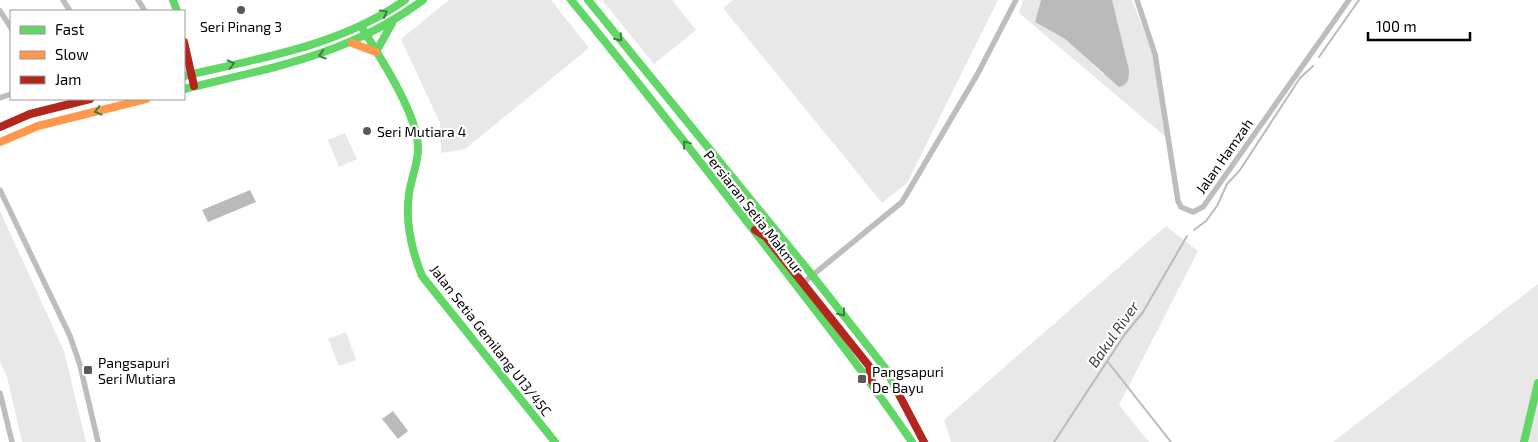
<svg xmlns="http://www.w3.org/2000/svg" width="1538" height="442" viewBox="0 0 1538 442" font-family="'Exo 2',sans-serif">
  <rect width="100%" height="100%" fill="#fff"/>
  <path fill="#e8e8e8" d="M 449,0 L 551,0 L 589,48 L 465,149 L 441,153 L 440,123 L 401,39 Z
    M 602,0 L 672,0 L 696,30 L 654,64 Z
    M 733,0 L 998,0 L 907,183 L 882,203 L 723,8 Z
    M 1023,0 L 1041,0 L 1035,22 L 1065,39 L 1104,75 L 1115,17 L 1112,0 L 1132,0 L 1152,52 L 1167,138 L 1019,13 Z
    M 345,133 L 357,159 L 339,167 L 328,140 Z
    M 0,211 L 64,351 L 86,442 L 22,442 L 7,377 L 0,362 Z
    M 1166,226 L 1198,251 L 1119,405 L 1149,442 L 951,442 L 944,420 Z
    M 1538,284 L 1538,442 L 1333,442 Z
    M 346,332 L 356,360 L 339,366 L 328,339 Z"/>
  <path fill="#bababa" d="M 1041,0 L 1112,0 L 1129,70 C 1129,79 1128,85 1119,87 L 1065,39 L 1035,22 Z
    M 250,190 L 256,202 L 208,222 L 202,210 Z
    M 393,411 L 408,431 L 398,439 L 382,419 Z"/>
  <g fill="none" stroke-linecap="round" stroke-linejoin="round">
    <path stroke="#bababa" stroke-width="2" d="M 1319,57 L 1359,0
      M 1194,230 L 1206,221 L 1217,206 L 1227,184 L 1240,170 L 1300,78 L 1313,66
      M 1108,362 L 1171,442
      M 1054,442 L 1125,334 L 1143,312 L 1187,236"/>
    <path stroke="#bdbdbd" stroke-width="5.5" d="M 63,0 L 70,11
      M 138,0 L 145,11
      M 1137,0 L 1155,54 L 1178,201 L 1181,207 L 1193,212 L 1203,207 L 1349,0
      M 0,11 L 11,28
      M 0,98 L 11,94
      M 0,190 L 70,336 L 80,365 L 98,442
      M 803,283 L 902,202 L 977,75 L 1016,0
      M 0,393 L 12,442"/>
    <path stroke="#63d668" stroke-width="8" d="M 173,0 L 177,11
      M 571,0 C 636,79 699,160 762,241 C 813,307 865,373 912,442
      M 588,0 L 812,275 L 885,368 L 895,387
      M 361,26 C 379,56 416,111 418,146 C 419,162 411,178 409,194 C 405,221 412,251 422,276 L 555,442
      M 376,52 L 392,23
      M 184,76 C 260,58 340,46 405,0
      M 184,89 C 273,67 347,56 423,0
      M 1524,442 L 1538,383"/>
    <path stroke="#ff974d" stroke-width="8" d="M 352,43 L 376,52
      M 0,142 L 38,126 L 146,99"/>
    <path stroke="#b3261e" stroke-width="8" d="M 184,42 L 194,86
      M 0,127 L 30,114 L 90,99
      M 755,230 L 766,237 L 869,366 L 872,381
      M 895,387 L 924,442"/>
  </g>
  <defs><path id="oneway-chevron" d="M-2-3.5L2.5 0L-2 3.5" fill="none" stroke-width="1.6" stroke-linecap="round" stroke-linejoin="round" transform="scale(1.25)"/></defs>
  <g stroke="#3b803e">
    <use href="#oneway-chevron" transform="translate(384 13) rotate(-29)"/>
    <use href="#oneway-chevron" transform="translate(619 38) rotate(51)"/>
    <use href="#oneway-chevron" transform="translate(322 55) rotate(164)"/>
    <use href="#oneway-chevron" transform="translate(231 64) rotate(-14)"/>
    <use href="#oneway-chevron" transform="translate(98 111) rotate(166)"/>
    <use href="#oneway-chevron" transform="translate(686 144) rotate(-127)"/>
    <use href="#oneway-chevron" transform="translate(842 313) rotate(52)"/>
  </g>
  <g fill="#595959" stroke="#fff" stroke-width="2">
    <circle cx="241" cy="10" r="5"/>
    <circle cx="367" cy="131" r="5"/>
    <rect x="83" y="365" width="10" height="10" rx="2.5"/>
    <rect x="857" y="374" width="10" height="10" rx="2.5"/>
  </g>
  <g text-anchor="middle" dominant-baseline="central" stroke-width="4.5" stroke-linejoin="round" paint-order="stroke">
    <g font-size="14" fill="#000" stroke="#fff" text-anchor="start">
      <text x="241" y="26" text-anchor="middle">Seri Pinang 3</text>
      <text x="377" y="131">Seri Mutiara 4</text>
      <text x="98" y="362">Pangsapuri<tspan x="98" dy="16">Seri Mutiara</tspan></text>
      <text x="872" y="371">Pangsapuri<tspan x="872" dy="16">De Bayu</tspan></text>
    </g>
    <g font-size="14" fill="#000" stroke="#fff">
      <text transform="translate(1224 156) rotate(-55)">Jalan Hamzah</text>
      <text transform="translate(754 212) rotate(52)">Persiaran Setia Makmur</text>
      <text transform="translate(491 340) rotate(52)">Jalan Setia Gemilang U13/45C</text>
    </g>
    <g font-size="15" font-style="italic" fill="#3e3e3e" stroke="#fff">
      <text transform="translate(1113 334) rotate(-55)">Bakul River</text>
    </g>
  </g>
  <rect x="10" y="10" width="175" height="90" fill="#ffffff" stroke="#999999"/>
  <rect x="20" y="26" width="25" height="8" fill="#63d668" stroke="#999999"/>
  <text x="55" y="35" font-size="15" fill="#000000">Fast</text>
  <rect x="20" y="51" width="25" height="8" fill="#ff974d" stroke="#999999"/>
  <text x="55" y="60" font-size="15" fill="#000000">Slow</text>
  <rect x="20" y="76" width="25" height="8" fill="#b3261e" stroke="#999999"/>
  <text x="55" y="85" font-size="15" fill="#000000">Jam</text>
  <path d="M1368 32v8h102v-8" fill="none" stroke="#000000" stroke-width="2.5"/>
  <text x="1376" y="32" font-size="15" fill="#000000" stroke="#ffffff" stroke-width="4" paint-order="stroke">100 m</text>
</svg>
